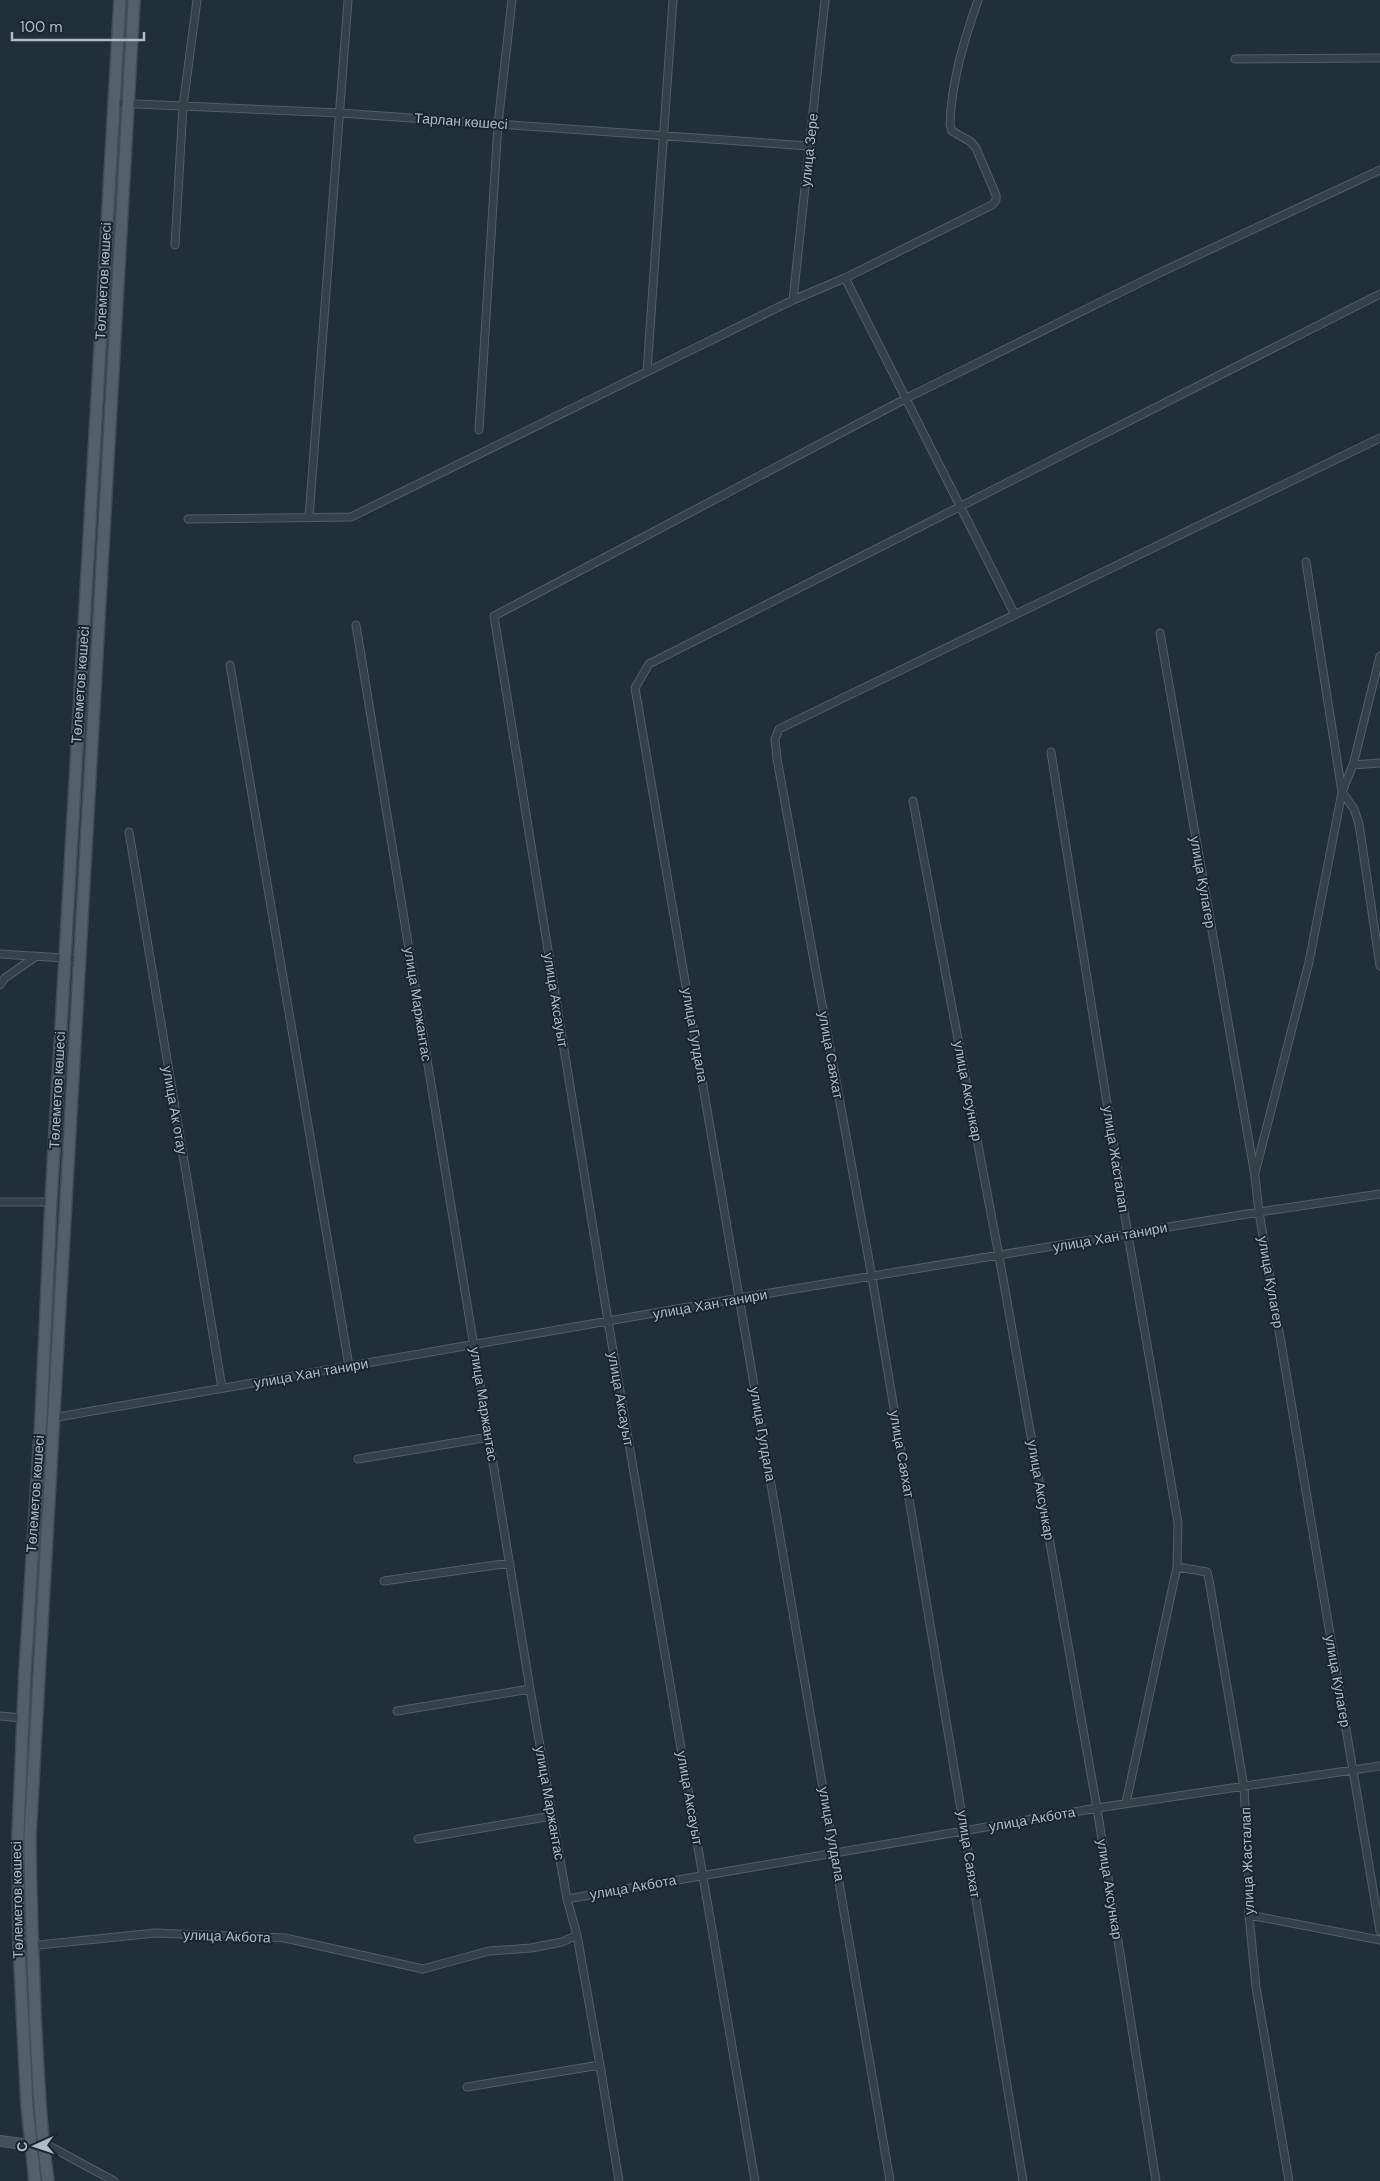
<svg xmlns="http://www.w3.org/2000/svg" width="1380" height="2181" viewBox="0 0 1380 2181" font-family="'DM Sans',sans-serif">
  <rect width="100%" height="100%" fill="#203038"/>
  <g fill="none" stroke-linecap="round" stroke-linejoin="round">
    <g stroke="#515f66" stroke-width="9">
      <path id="street" d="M 1235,59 L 1380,58
        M 114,103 L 340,113 L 809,146
        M 175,245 L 183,106 L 197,0
        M 845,278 L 1015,615
        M 793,300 L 825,0
        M 647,372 L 673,0
        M 479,430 L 498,124 L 512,0
        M 309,518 L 348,0
        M 188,519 L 351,517 L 793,300 L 845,278 L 992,205 L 996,200 L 996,195 L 976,148 L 971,142 L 952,131 L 950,125 C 951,83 964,40 978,0
        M 1306,562 L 1342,792 L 1354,809 L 1359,824 L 1380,966
        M 356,625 L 530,1689 L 567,1899 L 577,1935 L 600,2065 L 619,2181
        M 1160,633 L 1255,1176 L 1259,1212 L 1380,1931
        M 230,665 L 349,1366
        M 1051,752 L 1128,1235 L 1178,1523 L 1177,1567 L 1126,1803
        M 1353,765 L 1380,763
        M 913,801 L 999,1256 L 1097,1808 L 1156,2181
        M 129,832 L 222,1388
        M 0,954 L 80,959
        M 0,985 L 5,978 L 35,957
        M 1255,1173 L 1309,962 L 1342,792 L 1353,765 L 1380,656
        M 0,1202 L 51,1202
        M 52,1418 L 740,1298 L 1259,1212 L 1380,1194
        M 358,1459 L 489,1437
        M 1177,1567 L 1207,1572 L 1209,1580 L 1244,1787 L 1248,1852 L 1249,1915 L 1256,1987 L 1289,2181
        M 384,1581 L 510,1563
        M 397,1711 L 530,1689
        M 0,1716 L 23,1718
        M 418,1839 L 552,1816
        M 567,1899 L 1097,1808 L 1380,1766
        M 1249,1915 L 1380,1940
        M 19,1947 L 155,1933 L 285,1938 L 423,1969 L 489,1951 L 531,1948 L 562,1942 L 577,1935
        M 467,2087 L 600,2065
        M 42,2142 L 114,2181
        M 755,2181 L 608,1321 L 494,616 L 907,398 L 1155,275 L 1380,170
        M 890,2181 L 635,688 L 649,664 L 1380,294
        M 1023,2181 L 872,1277 L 777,759 L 775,739 L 779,729 L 1380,438"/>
    </g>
    <g stroke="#515f66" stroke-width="12">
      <path id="secondary" d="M 0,2141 L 30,2145"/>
    </g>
    <g stroke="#404d55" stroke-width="14">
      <path id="primary" d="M 35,2181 L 27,2106 L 19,1947 L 18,1836 L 25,1671 L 41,1419 L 51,1202 L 120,0
        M 48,2181 C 40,2126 38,2070 35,2014 C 33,1954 30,1895 30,1835 L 134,0"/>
    </g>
    <use href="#street" stroke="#334148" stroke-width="7"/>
    <use href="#secondary" stroke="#41515b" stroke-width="10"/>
    <use href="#primary" stroke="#516069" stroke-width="11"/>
  </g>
  <g text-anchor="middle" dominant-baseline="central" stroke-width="4" stroke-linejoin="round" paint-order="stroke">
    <g font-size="14" fill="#adbcc5" stroke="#19262d">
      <text transform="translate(461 121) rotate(4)">Тарлан көшесі</text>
      <text transform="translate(809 150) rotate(-84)">улица Зере</text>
      <text transform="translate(103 281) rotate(-87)">Төлеметов көшесі</text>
      <text transform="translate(80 685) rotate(-86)">Төлеметов көшесі</text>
      <text transform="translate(1203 882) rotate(80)">улица Кулагер</text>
      <text transform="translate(556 1000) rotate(81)">улица Аксауыт</text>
      <text transform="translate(418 1004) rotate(81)">улица Маржантас</text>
      <text transform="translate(695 1035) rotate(80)">улица Гулдала</text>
      <text transform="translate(831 1055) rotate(80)">улица Саяхат</text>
      <text transform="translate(57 1090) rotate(-87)">Төлеметов көшесі</text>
      <text transform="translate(968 1091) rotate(79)">улица Аксункар</text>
      <text transform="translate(175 1110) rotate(80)">улица Ак отау</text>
      <text transform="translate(1116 1159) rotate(81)">улица Жасталап</text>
      <text transform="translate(1110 1237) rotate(-10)">улица Хан танири</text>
      <text transform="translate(1271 1282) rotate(80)">улица Кулагер</text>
      <text transform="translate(710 1304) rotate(-10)">улица Хан танири</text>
      <text transform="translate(311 1373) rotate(-10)">улица Хан танири</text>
      <text transform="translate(621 1399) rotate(80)">улица Аксауыт</text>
      <text transform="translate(484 1404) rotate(81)">улица Маржантас</text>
      <text transform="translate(763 1434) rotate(80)">улица Гулдала</text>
      <text transform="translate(902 1454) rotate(80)">улица Саяхат</text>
      <text transform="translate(1041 1490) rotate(80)">улица Аксункар</text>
      <text transform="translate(35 1494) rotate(-86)">Төлеметов көшесі</text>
      <text transform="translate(1338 1681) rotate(80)">улица Кулагер</text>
      <text transform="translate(690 1798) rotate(80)">улица Аксауыт</text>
      <text transform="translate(550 1803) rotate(80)">улица Маржантас</text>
      <text transform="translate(1032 1819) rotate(-10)">улица Акбота</text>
      <text transform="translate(832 1834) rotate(80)">улица Гулдала</text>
      <text transform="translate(969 1854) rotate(81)">улица Саяхат</text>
      <text transform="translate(1247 1861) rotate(-92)">улица Жасталап</text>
      <text transform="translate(633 1887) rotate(-10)">улица Акбота</text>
      <text transform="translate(1110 1889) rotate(81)">улица Аксункар</text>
      <text transform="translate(17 1900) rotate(-91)">Төлеметов көшесі</text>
      <text transform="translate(227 1936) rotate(2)">улица Акбота</text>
    </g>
  </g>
  <g transform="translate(35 2146) rotate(267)" stroke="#19262d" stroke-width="4" paint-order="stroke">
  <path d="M0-4L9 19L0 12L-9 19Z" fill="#adbcc5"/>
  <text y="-8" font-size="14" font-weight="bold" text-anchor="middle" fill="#adbcc5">С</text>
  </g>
  <path d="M12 32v8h132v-8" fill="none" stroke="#adbcc5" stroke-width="2.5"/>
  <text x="20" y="32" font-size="15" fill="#adbcc5" stroke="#19262d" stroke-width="4" paint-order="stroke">100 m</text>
</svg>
